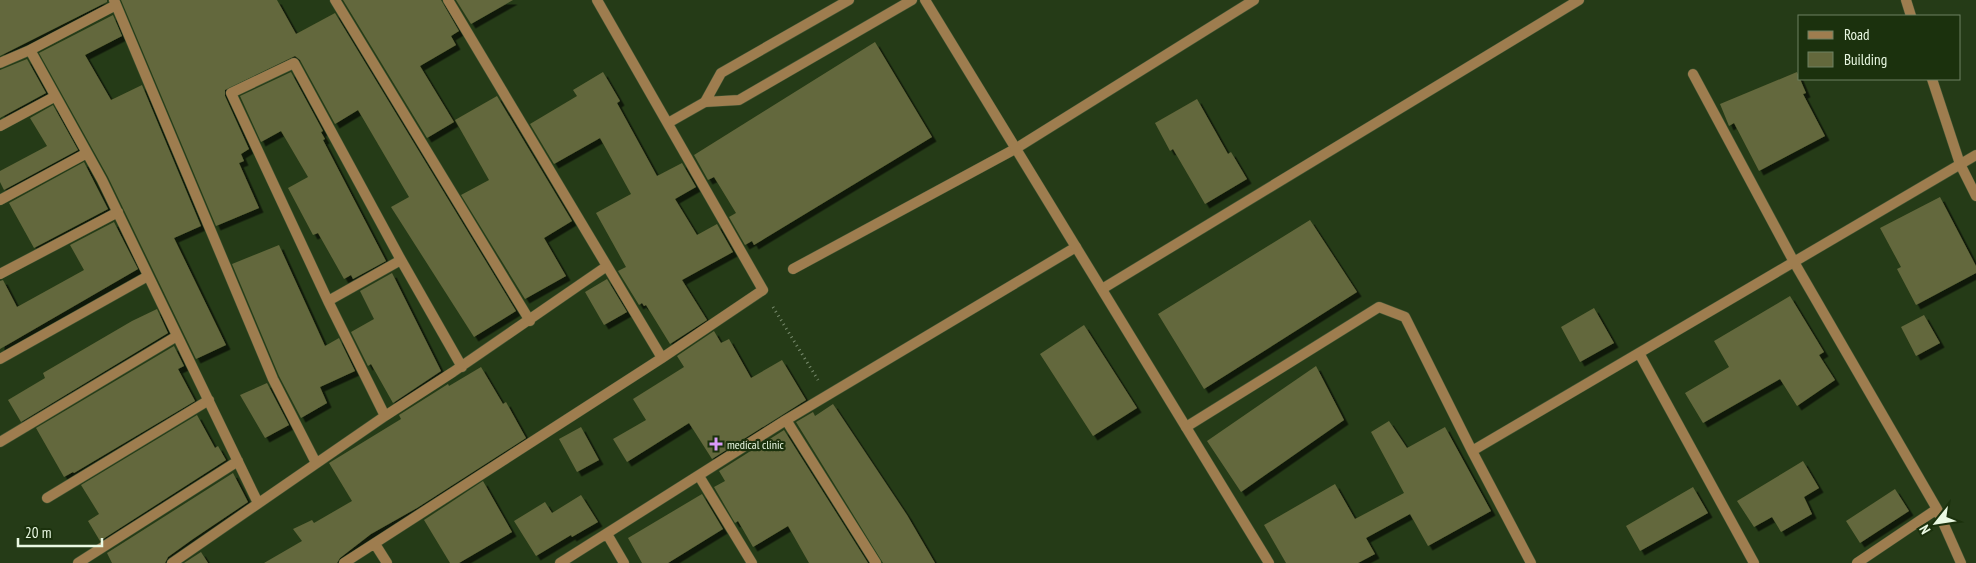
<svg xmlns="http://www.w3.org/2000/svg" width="1976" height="563" viewBox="0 0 1976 563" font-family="'PT Sans Narrow',sans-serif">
  <defs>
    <filter id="shadow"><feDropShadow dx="4.5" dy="4.5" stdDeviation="0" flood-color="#0009"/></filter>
  </defs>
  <rect width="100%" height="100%" fill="#253b17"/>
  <path fill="#63683c" filter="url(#shadow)" d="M 0,0 L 107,0 L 107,2 L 0,56 Z
    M 121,0 L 277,0 L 296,34 L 335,13 L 516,311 L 474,337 L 391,207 L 409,197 L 358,110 L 335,124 L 300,60 L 295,56 L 225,90 L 225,96 L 249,149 L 241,154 L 244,161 L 239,163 L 259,208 L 216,226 Z
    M 343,0 L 441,0 L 459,31 L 451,36 L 456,45 L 420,66 L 454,122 L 427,138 Z
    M 456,0 L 513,0 L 471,24 Z
    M 113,15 L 122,36 L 85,55 L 111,100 L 142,85 L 201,226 L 174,238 L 226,345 L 196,359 L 108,177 L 39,53 Z
    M 875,42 L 932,137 L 754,245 L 752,241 L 745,245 L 729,217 L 736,213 L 714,177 L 708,180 L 694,155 Z
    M 27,59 L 46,93 L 0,118 L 0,70 Z
    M 291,72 L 323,131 L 321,132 L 325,139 L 323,140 L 386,261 L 353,279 L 351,275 L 344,279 L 318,233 L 313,235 L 288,188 L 308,177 L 281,131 L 261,142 L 240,96 Z
    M 603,72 L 620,101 L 617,103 L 657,176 L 682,163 L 696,187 L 675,199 L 697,235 L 717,224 L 733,252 L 682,280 L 707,320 L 670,344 L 646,305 L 644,306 L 642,303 L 639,305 L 618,271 L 626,267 L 596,213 L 631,194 L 600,138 L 554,164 L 530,124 L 577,96 L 573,90 Z
    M 1797,72 L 1806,93 L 1803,94 L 1825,136 L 1759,171 L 1734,123 L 1729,126 L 1720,104 Z
    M 497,96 L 572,221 L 544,238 L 566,276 L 525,299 L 461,195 L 489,180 L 455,120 Z
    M 1197,99 L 1228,154 L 1231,152 L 1247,179 L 1205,204 L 1173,149 L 1170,151 L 1155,123 Z
    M 53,105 L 78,150 L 4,190 L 0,182 L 0,171 L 47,146 L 30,118 Z
    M 84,162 L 108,209 L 34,248 L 9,203 Z
    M 1940,197 L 1976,266 L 1976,273 L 1916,305 L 1897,269 L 1901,267 L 1880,228 Z
    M 1310,220 L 1357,292 L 1204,389 L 1158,314 Z
    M 114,222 L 138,269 L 0,349 L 0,281 L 3,280 L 17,307 L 84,270 L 70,245 Z
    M 279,245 L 325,346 L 339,338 L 355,371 L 320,387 L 327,403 L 301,418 L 279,376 L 232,264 Z
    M 392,273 L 441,371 L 393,403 L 371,364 L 368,366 L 351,332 L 374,319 L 360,291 Z
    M 607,279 L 627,312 L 604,325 L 585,292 Z
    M 1790,296 L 1824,352 L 1819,355 L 1835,380 L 1797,406 L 1780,379 L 1703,423 L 1685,393 L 1729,367 L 1714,341 Z
    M 1594,308 L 1614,343 L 1580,362 L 1561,327 Z
    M 157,309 L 168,333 L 21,422 L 8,400 L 45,378 L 43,373 L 132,321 Z
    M 1924,315 L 1940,343 L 1916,356 L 1901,327 Z
    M 1084,325 L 1137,408 L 1093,436 L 1040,354 Z
    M 714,331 L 721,343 L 729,339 L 751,378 L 782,360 L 806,400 L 712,459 L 689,423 L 627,462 L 613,439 L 646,420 L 633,399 L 684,367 L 677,356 Z
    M 174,346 L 184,366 L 178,369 L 195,401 L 74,473 L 73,472 L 64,477 L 36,428 Z
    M 1316,366 L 1344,420 L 1241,492 L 1207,441 Z
    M 481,367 L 503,404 L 506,402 L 526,438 L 417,508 L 371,534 L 340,558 L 337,563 L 264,563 L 302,541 L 293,529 L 312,520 L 314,523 L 352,501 L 329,463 L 401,419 L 399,415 L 448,384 L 449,386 Z
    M 267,383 L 289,425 L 265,438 L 240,395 Z
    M 833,404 L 907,515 L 935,563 L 883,563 L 796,422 L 813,412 L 815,416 Z
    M 197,415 L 215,448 L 218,446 L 226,460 L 100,541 L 88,521 L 99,514 L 81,485 Z
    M 1389,421 L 1407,448 L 1445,427 L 1491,511 L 1428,546 L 1410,514 L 1366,538 L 1375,554 L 1358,563 L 1286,563 L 1264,525 L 1335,484 L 1355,519 L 1404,493 L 1371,432 Z
    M 581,427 L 599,460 L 577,472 L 559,439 Z
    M 784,430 L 868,563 L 809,563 L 788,526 L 753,547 L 738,521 L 735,523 L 714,487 L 725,481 L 719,471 Z
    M 1803,461 L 1819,488 L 1804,497 L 1812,514 L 1781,532 L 1772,517 L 1754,527 L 1737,501 Z
    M 233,473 L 248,502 L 193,539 L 168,557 L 165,563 L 112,563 L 107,553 Z
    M 483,481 L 512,532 L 459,563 L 450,563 L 424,520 Z
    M 1693,487 L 1708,513 L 1640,551 L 1626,526 Z
    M 1895,489 L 1909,511 L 1860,543 L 1846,521 Z
    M 702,494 L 723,529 L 668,563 L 642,563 L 628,538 Z
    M 581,495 L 598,522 L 572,537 L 571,535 L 536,556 L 514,521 L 545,502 L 552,513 Z
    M 201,552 L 208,563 L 184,563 Z"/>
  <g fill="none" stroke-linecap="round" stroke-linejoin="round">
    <g stroke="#415634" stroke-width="11">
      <path id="minor" d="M 114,0 L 273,379 L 316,463
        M 335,0 L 530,321
        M 448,0 L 662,358
        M 1906,0 L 1911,16
        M 116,5 L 30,50 L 102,180 L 258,503
        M 0,63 L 30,50
        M 1693,74 L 1794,262 L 1937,509 L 1961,563
        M 1932,79 L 1960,164 L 1976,196
        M 668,123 L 705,102
        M 0,126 L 54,97
        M 0,200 L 87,153
        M 793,269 L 1015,149 L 1254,0
        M 0,274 L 118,212
        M 1102,289 L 1579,0
        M 328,301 L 401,260
        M 1639,353 L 1754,563
        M 0,359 L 148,276
        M 385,416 L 328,301 L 231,93 L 294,63 L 401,260 L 462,367
        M 786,420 L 876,563
        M 1186,427 L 1379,307 L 1405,317 L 1472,451 L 1531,563
        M 0,442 L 177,336
        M 1472,451 L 1976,155
        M 699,476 L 752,563
        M 47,498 L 209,400
        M 607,534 L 624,563
        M 375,544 L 387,563
        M 78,563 L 238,461
        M 172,563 L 385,416 L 453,372 L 607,266
        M 344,563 L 662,358 L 763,290 L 597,0
        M 560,563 L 786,420 L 1076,247
        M 1857,563 L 1937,509"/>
    </g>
    <g stroke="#415634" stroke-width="11">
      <path id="tertiary" d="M 925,0 L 1269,563
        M 705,102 L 739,100 L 912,0
        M 705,102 L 721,73 L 849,0"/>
    </g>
    <path stroke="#788b6d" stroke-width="3" stroke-dasharray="1 4" stroke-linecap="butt" d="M 773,307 L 818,380"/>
    <use href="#minor" stroke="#9e7d4f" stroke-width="10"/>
    <use href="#tertiary" stroke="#9e7d4f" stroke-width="10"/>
  </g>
  <path fill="#d99af7" stroke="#1b310d" stroke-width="2" d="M713.5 436.5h5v5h5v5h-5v5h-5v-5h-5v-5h5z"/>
  <g text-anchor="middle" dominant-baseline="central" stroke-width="4.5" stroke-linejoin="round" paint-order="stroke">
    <g font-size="12" fill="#eaf9e3" stroke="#1b310d" text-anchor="start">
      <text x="727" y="444">medical clinic</text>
    </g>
  </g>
  <rect x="1798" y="15" width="162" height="65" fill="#1b310d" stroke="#6e8163"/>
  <rect x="1808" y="31" width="25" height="8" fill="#9e7d4f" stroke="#6e8163"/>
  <text x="1844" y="40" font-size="15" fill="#eaf9e3">Road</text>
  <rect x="1808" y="52" width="25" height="15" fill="#63683c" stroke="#6e8163"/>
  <text x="1844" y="65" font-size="15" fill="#eaf9e3">Building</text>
  <g transform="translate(1936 523) rotate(240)" stroke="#1b310d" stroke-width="4" paint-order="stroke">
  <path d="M0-4L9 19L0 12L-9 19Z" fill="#eaf9e3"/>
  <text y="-8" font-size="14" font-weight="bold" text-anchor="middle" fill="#eaf9e3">N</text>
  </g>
  <path d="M18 538v8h84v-8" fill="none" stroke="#eaf9e3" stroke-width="2.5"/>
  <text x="25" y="538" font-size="15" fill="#eaf9e3" stroke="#1b310d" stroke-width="4" paint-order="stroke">20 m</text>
</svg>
